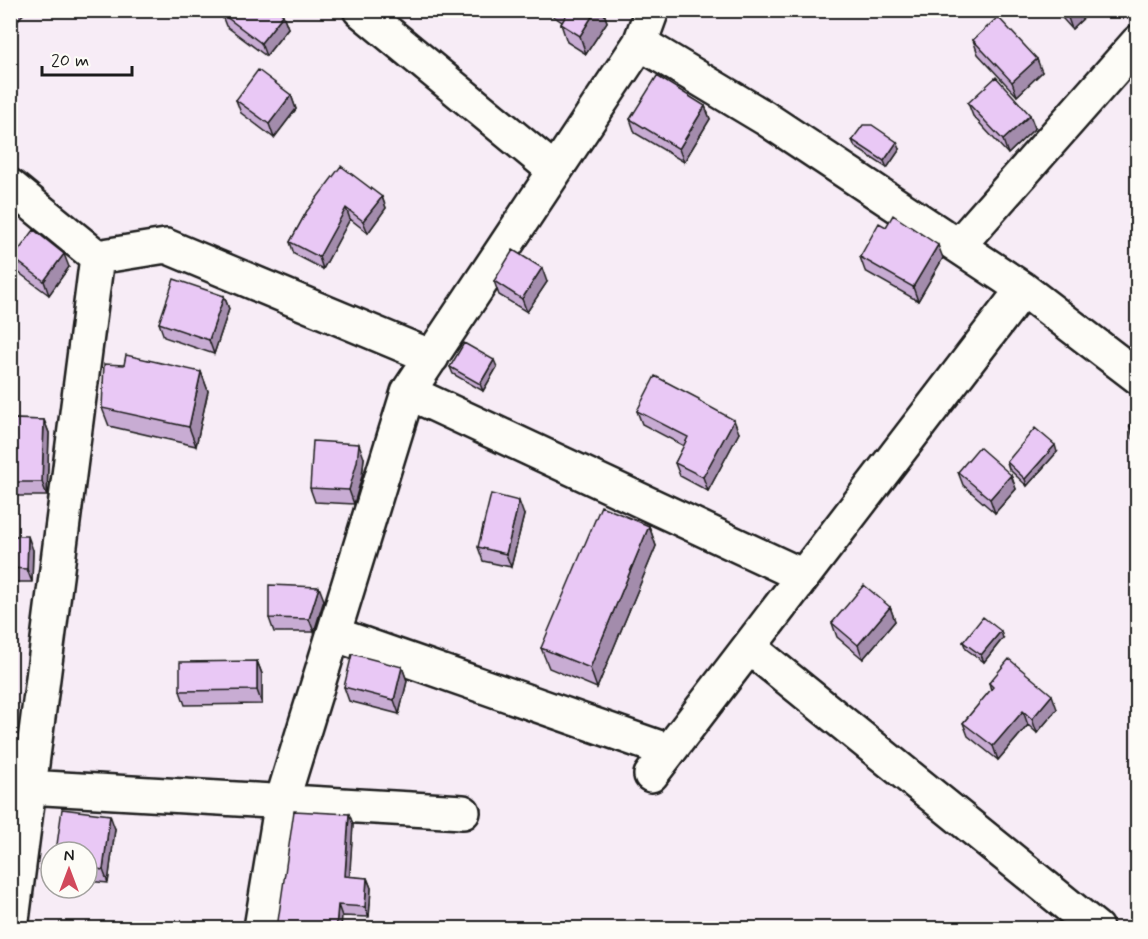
<svg xmlns="http://www.w3.org/2000/svg" width="1148" height="939" viewBox="0 0 1148 939" font-family="Mynerve,sans-serif">
  <rect width="100%" height="100%" fill="#f7ecf6"/>
  <filter id="ink" filterUnits="userSpaceOnUse"><feTurbulence type="fractalNoise" baseFrequency=".0167" numOctaves="2"/><feDisplacementMap in="SourceGraphic" scale="12" xChannelSelector="R" yChannelSelector="G"/><feConvolveMatrix kernelMatrix="1 2 1 2 8 2 1 2 1" color-interpolation-filters="sRGB"/></filter>
  <g filter="url(#ink)">
    <g fill="none" stroke-linecap="round" stroke-linejoin="round">
      <g stroke="#1c1c1c" stroke-width="38">
        <path id="minor" d="M 360,10 L 555,171
          M 640,43 L 765,118 L 1023,289 L 1138,377
          M 10,186 L 97,257 L 166,246 L 432,357
          M 958,246 L 1138,42
          M 408,392 L 803,576
          M 334,634 L 669,751
          M 749,647 L 1096,928
          M 651,775 L 1023,289
          M 10,786 L 463,812
          M 11,928 L 97,257
          M 261,928 L 282,801 L 408,392 L 640,43 L 652,10"/>
      </g>
      <use href="#minor" stroke="#fdfcf7" stroke-width="33"/>
    </g>
    <path fill="#c8acd3" stroke="#1c1c1c" stroke-width="1.5" d="M 544,10 L 603,10 L 607,22 L 586,54 L 567,42 L 561,24 L 562,22 Z
      M 1055,10 L 1092,10 L 1072,29 Z
      M 221,13 L 283,15 L 288,28 L 266,56 L 226,26 Z
      M 973,40 L 1042,72 L 1017,96 L 978,54 Z
      M 291,95 L 296,109 L 274,138 L 241,113 L 236,100 Z
      M 968,103 L 1035,128 L 1008,154 L 973,116 Z
      M 705,106 L 710,119 L 684,162 L 635,133 L 630,119 Z
      M 852,140 L 900,149 L 887,168 L 855,147 Z
      M 382,197 L 386,208 L 368,233 L 350,219 L 323,269 L 294,254 L 290,242 L 307,211 Z
      M 886,227 L 943,258 L 918,301 L 865,271 L 860,257 Z
      M 13,258 L 69,267 L 49,295 L 18,272 Z
      M 494,281 L 547,282 L 527,312 L 499,295 Z
      M 224,296 L 229,309 L 214,354 L 164,337 L 159,323 Z
      M 450,367 L 497,367 L 483,391 L 453,374 Z
      M 201,372 L 208,391 L 196,446 L 109,426 L 102,408 Z
      M 700,401 L 739,433 L 708,491 L 680,476 L 675,463 L 684,446 L 642,424 L 637,411 Z
      M 1137,417 L 1137,442 L 1134,440 L 1130,426 Z
      M 10,419 L 44,420 L 49,433 L 47,496 L 10,496 Z
      M 1057,452 L 1027,486 L 1009,469 L 1007,462 Z
      M 364,458 L 362,476 L 354,504 L 315,502 L 310,488 Z
      M 958,472 L 1011,475 L 1016,489 L 995,513 L 963,485 Z
      M 524,515 L 511,567 L 483,561 L 478,547 Z
      M 649,526 L 656,546 L 597,688 L 549,668 L 541,648 Z
      M 10,536 L 33,550 L 32,582 L 10,582 Z
      M 324,600 L 314,632 L 274,632 L 269,618 Z
      M 890,607 L 895,621 L 863,659 L 837,637 L 832,623 Z
      M 1003,638 L 984,662 L 966,649 L 963,642 Z
      M 257,661 L 262,674 L 262,704 L 185,705 L 180,691 Z
      M 402,667 L 407,681 L 399,714 L 349,701 L 344,687 Z
      M 989,683 L 1057,709 L 1037,733 L 1028,725 L 998,760 L 968,736 L 963,723 L 991,690 Z
      M 349,814 L 353,824 L 349,877 L 367,878 L 371,888 L 369,917 L 342,916 L 277,928 Z
      M 115,829 L 108,883 L 87,881 L 87,852 Z"/>
    <path fill="#a38cac" stroke="#1c1c1c" stroke-width="1.5" d="M 10,10 L 27,10 L 10,29 Z
      M 596,10 L 603,10 L 607,22 L 586,54 L 580,36 Z
      M 1072,10 L 1092,10 L 1072,29 L 1067,15 Z
      M 283,15 L 288,28 L 266,56 L 261,43 Z
      M 1037,59 L 1042,72 L 1017,96 L 1012,82 Z
      M 291,95 L 296,109 L 274,138 L 269,124 Z
      M 705,106 L 710,119 L 684,162 L 679,149 Z
      M 1030,115 L 1035,128 L 1008,154 L 1003,140 Z
      M 897,142 L 900,149 L 887,168 L 884,161 Z
      M 382,197 L 386,208 L 368,233 L 363,221 Z
      M 346,208 L 350,219 L 323,269 L 319,257 Z
      M 938,245 L 943,258 L 918,301 L 913,287 Z
      M 64,254 L 69,267 L 49,295 L 44,281 Z
      M 542,268 L 547,282 L 527,312 L 522,299 Z
      M 224,296 L 229,309 L 214,354 L 209,340 Z
      M 494,360 L 497,367 L 483,391 L 480,384 Z
      M 201,372 L 208,391 L 196,446 L 189,427 Z
      M 44,420 L 49,433 L 47,496 L 42,482 Z
      M 734,420 L 739,433 L 708,491 L 703,477 Z
      M 359,444 L 364,458 L 362,476 L 354,504 L 349,490 Z
      M 1055,445 L 1057,452 L 1027,486 L 1025,479 Z
      M 1011,475 L 1016,489 L 995,513 L 990,499 Z
      M 519,501 L 524,515 L 511,567 L 506,554 Z
      M 649,526 L 656,546 L 597,688 L 590,668 Z
      M 28,536 L 33,550 L 32,582 L 27,569 Z
      M 319,587 L 324,600 L 314,632 L 309,619 Z
      M 890,607 L 895,621 L 863,659 L 858,645 Z
      M 1001,631 L 1003,638 L 984,662 L 981,655 Z
      M 257,661 L 262,674 L 262,704 L 257,690 Z
      M 402,667 L 407,681 L 399,714 L 394,700 Z
      M 1052,695 L 1057,709 L 1037,733 L 1032,719 Z
      M 1023,711 L 1028,725 L 998,760 L 993,746 Z
      M 349,814 L 353,824 L 349,887 L 345,876 Z
      M 110,815 L 115,829 L 108,883 L 103,870 Z
      M 367,878 L 371,888 L 369,917 L 365,907 Z
      M 338,905 L 342,916 L 341,928 L 336,928 Z"/>
    <path fill="#e9c8f5" stroke="#1c1c1c" stroke-width="1.5" d="M 223,10 L 278,10 L 283,15 L 261,43 L 221,13 Z
      M 566,10 L 596,10 L 580,36 L 561,24 L 568,12 Z
      M 1063,10 L 1072,10 L 1067,15 Z
      M 998,17 L 1037,59 L 1012,82 L 973,40 Z
      M 258,70 L 291,95 L 269,124 L 236,100 Z
      M 657,76 L 705,106 L 679,149 L 630,119 Z
      M 996,77 L 1030,115 L 1003,140 L 968,103 Z
      M 863,125 L 872,125 L 897,142 L 884,161 L 852,140 Z
      M 341,166 L 382,197 L 363,221 L 346,208 L 319,257 L 290,242 L 307,211 Z
      M 893,215 L 938,245 L 913,287 L 860,257 L 879,223 L 886,227 Z
      M 34,230 L 64,254 L 44,281 L 13,258 Z
      M 513,250 L 542,268 L 522,299 L 494,281 Z
      M 174,279 L 224,296 L 209,340 L 159,323 Z
      M 464,343 L 494,360 L 480,384 L 450,367 Z
      M 126,355 L 201,372 L 189,427 L 102,408 L 104,364 L 124,365 Z
      M 655,376 L 699,399 L 699,401 L 734,420 L 703,477 L 675,463 L 688,437 L 637,411 Z
      M 1137,417 L 1137,433 L 1130,426 Z
      M 10,419 L 44,420 L 42,482 L 10,482 Z
      M 1035,428 L 1055,445 L 1025,479 L 1007,462 Z
      M 313,441 L 359,444 L 357,462 L 349,490 L 310,488 Z
      M 979,447 L 1011,475 L 990,499 L 958,472 Z
      M 491,494 L 519,501 L 506,554 L 478,547 Z
      M 601,506 L 649,526 L 590,668 L 541,648 Z
      M 10,536 L 28,536 L 27,569 L 10,568 Z
      M 269,585 L 319,587 L 309,619 L 269,618 Z
      M 864,585 L 890,607 L 858,645 L 832,623 Z
      M 983,617 L 1001,631 L 981,655 L 963,642 Z
      M 352,654 L 402,667 L 394,700 L 344,687 Z
      M 1009,659 L 1052,695 L 1032,719 L 1023,711 L 993,746 L 963,723 L 993,687 L 989,683 Z
      M 257,661 L 257,690 L 180,691 L 180,662 Z
      M 62,809 L 110,815 L 103,870 L 87,867 L 87,852 L 56,852 Z
      M 294,811 L 349,814 L 345,876 L 367,878 L 365,907 L 338,905 L 336,928 L 277,928 Z
      M 131,923 L 166,928 L 130,928 Z"/>
  </g>
  <rect width="1148" height="939" fill="none" stroke="#fdfcf7" stroke-width="36"/>
  <rect x="18" y="18" width="1112" height="903" fill="none" stroke="#1c1c1c" stroke-width="2" filter="url(#ink)"/>
  <g transform="translate(69 870)"><circle r="28" fill="#fdfcf7" stroke="#a3a29f" stroke-width="1.5"/>
  <path d="M0-4.5L10 22L0 15L-10 22Z" fill="#d1495b"/>
  <text y="-9" font-size="16" font-weight="bold" text-anchor="middle" fill="#1c1c1c">N</text>
  </g>
  <path d="M42 66v9h90v-9" fill="none" stroke="#1c1c1c" stroke-width="3"/>
  <text x="51" y="66" font-size="18" fill="#1c1c1c" stroke="#fdfcf7" stroke-width="4.5" paint-order="stroke">20 m</text>
</svg>
